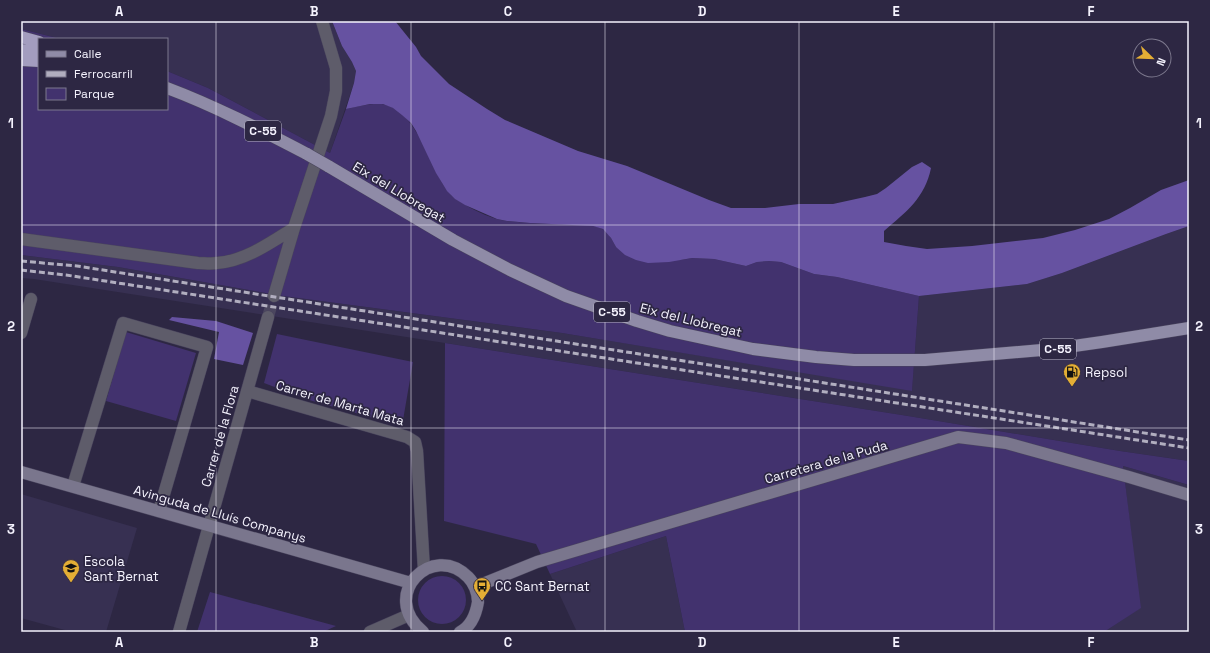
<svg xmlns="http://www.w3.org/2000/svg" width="1210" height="653" viewBox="0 0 1210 653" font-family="'Space Grotesk',sans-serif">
  <rect width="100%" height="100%" fill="#2d2743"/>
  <path fill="#373052" d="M 21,21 L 332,21 L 342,46 L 352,62 L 356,71 L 354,83 L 330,153 L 208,88 L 167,71 L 167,39 L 61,39 L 21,29 Z
    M 1189,226 L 1189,461 L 1120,451 L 908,416 L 445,343 L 34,279 L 21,278 L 21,255 L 118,267 L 283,296 L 562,333 L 912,390 L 919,296 L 1027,284 L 1062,273 L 1166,234 Z
    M 1123,466 L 1189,485 L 1189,632 L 1104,632 L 1140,608 Z
    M 21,494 L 137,528 L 106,632 L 72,632 L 21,618 Z
    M 666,536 L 685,632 L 577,632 L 550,574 Z"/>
  <path fill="#42326e" d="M 21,29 L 61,39 L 39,39 L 39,109 L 167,109 L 167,71 L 208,88 L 330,153 L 346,109 C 357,107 370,103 382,104 C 418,110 428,166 448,191 C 452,197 458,201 464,204 C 477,212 492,219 507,221 C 524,223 541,224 559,224 C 571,225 594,223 604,230 C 609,234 613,241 616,247 L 681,260 L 692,258 L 714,259 L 746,266 L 757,262 L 769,261 L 781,262 L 814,274 L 837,277 L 919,296 L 912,391 L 562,333 L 283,296 L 118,267 L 21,255 Z
    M 126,332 L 196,353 L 176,421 L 106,401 Z
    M 277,334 L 413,362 L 402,426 L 309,400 L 264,383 Z
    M 445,343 L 908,416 L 1120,451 L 1189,461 L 1189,485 L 1123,466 L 1141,608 L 1104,632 L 685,632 L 666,536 L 550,574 L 536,544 L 444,521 Z
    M418 600a24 24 0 1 1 48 0a24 24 0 1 1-48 0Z
    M 210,592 L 336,626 L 323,632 L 197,632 Z"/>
  <path fill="#6652a1" d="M 332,21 L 395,21 L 416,47 L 421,56 L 449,84 L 487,109 L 505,120 L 578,151 L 627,166 L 709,200 L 731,208 L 765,208 L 799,204 L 833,204 L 865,197 L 877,194 L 886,188 L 912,167 L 922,162 L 931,168 C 925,198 906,212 884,231 L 884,242 L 906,246 L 927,249 L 972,246 L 1043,238 L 1075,230 L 1109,219 L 1130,208 L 1161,190 L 1189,180 L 1189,226 L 1166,234 L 1062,273 L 1027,284 L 919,296 L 837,277 L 814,274 L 781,262 L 769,261 L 757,262 L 746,266 L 714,259 L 692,258 L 669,262 L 648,263 L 636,260 L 625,255 L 616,247 L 611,238 L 603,229 L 593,226 L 530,223 L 507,221 L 497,219 L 465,205 L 455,199 L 447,191 L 436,173 L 416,131 L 411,123 L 402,115 L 393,108 L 383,104 L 370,104 L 346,109 L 354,83 L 356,71 L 352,62 L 342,46 Z
    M 172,317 L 216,321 L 253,333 L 243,365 L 214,359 L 219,332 L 169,320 Z"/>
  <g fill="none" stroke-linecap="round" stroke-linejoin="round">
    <path stroke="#4b465f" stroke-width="12" stroke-dasharray="12 6" stroke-linecap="butt" d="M 268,317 L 274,296"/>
    <g stroke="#49445d" stroke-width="13">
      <path id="street" d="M 21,239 L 198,263 C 204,263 211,264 217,263 C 245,261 270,243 294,228
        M 274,296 L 294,228 L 331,116 L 336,91 L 336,68 L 322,21
        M 21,333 L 31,299
        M 247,391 L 407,437 L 415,442 L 417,451 L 424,570
        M 73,486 L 123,323 L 207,347 L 159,511
        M 179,632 L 268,317
        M 370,632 L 409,615"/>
    </g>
    <g stroke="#49445d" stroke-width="13">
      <path id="secondary" d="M 21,472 L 411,583
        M 475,587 L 537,562 L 958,437 L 1006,443 L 1129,477 L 1189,495
        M 423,632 C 378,595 433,541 468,577 C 474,583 478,593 478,602 C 476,614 472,626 460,632"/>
    </g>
    <g stroke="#49445d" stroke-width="13">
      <path id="primary" d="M 167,88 C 215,106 261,130 307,154
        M 328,166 L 453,240 L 510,270 L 566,296 L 637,321 L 670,331 L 753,349 L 816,357 L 854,360 L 925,360 L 1053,349 L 1102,342 L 1189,328"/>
    </g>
    <g stroke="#49445d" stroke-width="13">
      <path id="highway" d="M 21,37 L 39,42
        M 21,50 L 39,53
        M 21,60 L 39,61"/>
    </g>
    <use href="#street" stroke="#5e5c6a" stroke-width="12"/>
    <use href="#secondary" stroke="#7a768d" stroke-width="12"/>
    <use href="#primary" stroke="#8f8ba7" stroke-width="12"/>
    <use href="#highway" stroke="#a39dbf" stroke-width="12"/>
    <path stroke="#b1aebf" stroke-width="3" stroke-dasharray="6 3" stroke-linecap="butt" d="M 21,261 L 77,266 L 1189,440
      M 21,270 L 66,275 L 1189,448"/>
    <g stroke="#49445d" stroke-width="13" stroke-linecap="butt">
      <path id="primary-bridge" d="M 307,154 L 328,166"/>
    </g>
    <use href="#primary-bridge" stroke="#8f8ba7" stroke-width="12"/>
  </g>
  <path fill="none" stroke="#f5f3fe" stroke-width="1" stroke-opacity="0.55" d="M 216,21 L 216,632M 411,21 L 411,632M 605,21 L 605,632M 799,21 L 799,632M 994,21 L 994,632M 21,225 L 1189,225M 21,428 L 1189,428"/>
  <defs>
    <g id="fuel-pin" transform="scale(0.9)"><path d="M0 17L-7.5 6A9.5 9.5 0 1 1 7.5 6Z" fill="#e4ae35" stroke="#2d2743"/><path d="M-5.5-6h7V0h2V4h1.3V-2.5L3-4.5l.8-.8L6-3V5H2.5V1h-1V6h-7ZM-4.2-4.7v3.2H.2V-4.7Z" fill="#111"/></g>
    <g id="school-pin" transform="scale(0.9)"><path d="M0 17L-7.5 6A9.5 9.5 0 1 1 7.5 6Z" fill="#e4ae35" stroke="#2d2743"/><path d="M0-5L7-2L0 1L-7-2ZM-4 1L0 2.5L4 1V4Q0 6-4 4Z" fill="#111"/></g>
    <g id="bus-pin" transform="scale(0.9)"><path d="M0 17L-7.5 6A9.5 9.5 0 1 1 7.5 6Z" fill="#e4ae35" stroke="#2d2743"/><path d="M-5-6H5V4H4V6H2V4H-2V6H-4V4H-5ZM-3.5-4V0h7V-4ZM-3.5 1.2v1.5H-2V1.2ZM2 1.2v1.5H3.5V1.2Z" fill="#111"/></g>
  </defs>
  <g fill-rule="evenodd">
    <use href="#fuel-pin" x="1072" y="372"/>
    <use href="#school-pin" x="71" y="568"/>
    <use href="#bus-pin" x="482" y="586"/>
  </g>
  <g text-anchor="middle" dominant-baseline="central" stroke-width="3.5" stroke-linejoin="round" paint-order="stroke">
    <g fill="#2d2743" stroke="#b9b6c6" stroke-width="1">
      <rect x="245" y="121" width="36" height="20" rx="3"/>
      <rect x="594" y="302" width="36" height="20" rx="3"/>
      <rect x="1040" y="339" width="36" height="20" rx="3"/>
    </g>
    <g font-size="12" font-weight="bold" fill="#f5f3fe">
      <text x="263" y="131">C-55</text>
      <text x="612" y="312">C-55</text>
      <text x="1058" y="349">C-55</text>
    </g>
    <g font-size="13" fill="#f5f3fe" stroke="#2d2743">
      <text transform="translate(399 192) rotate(31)">Eix del Llobregat</text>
      <text transform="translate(691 320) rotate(14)">Eix del Llobregat</text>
      <text transform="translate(340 403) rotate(16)">Carrer de Marta Mata</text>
      <text transform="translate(220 436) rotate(-74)">Carrer de la Flora</text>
      <text transform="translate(826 462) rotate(-16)">Carretera de la Puda</text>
      <text transform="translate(220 514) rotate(16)">Avinguda de Lluís Companys</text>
    </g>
    <g font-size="13" fill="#f5f3fe" stroke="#2d2743" text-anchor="start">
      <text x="1085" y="372">Repsol</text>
      <text x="84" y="561">Escola<tspan x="84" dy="15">Sant Bernat</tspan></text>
      <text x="495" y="586">CC Sant Bernat</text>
    </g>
  </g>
  <rect width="1210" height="653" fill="none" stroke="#2d2743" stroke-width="44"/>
  <rect x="38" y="38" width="130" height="72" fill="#2d2743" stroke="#7d798e"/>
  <rect x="46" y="51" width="20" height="6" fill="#8f8ba7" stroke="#7d798e"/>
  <text x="74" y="58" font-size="12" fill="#f5f3fe">Calle</text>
  <rect x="46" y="71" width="20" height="6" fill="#b1aebf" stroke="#7d798e"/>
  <text x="74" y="78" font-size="12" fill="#f5f3fe">Ferrocarril</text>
  <rect x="46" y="88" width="20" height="12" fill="#42326e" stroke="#7d798e"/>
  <text x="74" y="98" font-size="12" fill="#f5f3fe">Parque</text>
  <g transform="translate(1152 58) rotate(113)"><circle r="19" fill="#2d2743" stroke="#7d798e"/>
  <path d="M0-3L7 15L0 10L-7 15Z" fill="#e4ae35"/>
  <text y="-6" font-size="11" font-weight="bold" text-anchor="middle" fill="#f5f3fe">N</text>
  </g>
  <rect x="22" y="22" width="1166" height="609" fill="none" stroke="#f5f3fe" stroke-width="1.5"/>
  <g font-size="13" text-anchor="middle" font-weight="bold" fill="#f5f3fe">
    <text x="119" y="16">A</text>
    <text x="314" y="16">B</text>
    <text x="508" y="16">C</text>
    <text x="702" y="16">D</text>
    <text x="896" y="16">E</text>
    <text x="1091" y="16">F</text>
    <text x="11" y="128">1</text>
    <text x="1199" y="128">1</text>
    <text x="11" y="331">2</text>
    <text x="1199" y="331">2</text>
    <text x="11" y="534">3</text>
    <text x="1199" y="534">3</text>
    <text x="119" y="647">A</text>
    <text x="314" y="647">B</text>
    <text x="508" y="647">C</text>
    <text x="702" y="647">D</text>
    <text x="896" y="647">E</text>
    <text x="1091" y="647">F</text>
  </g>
</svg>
